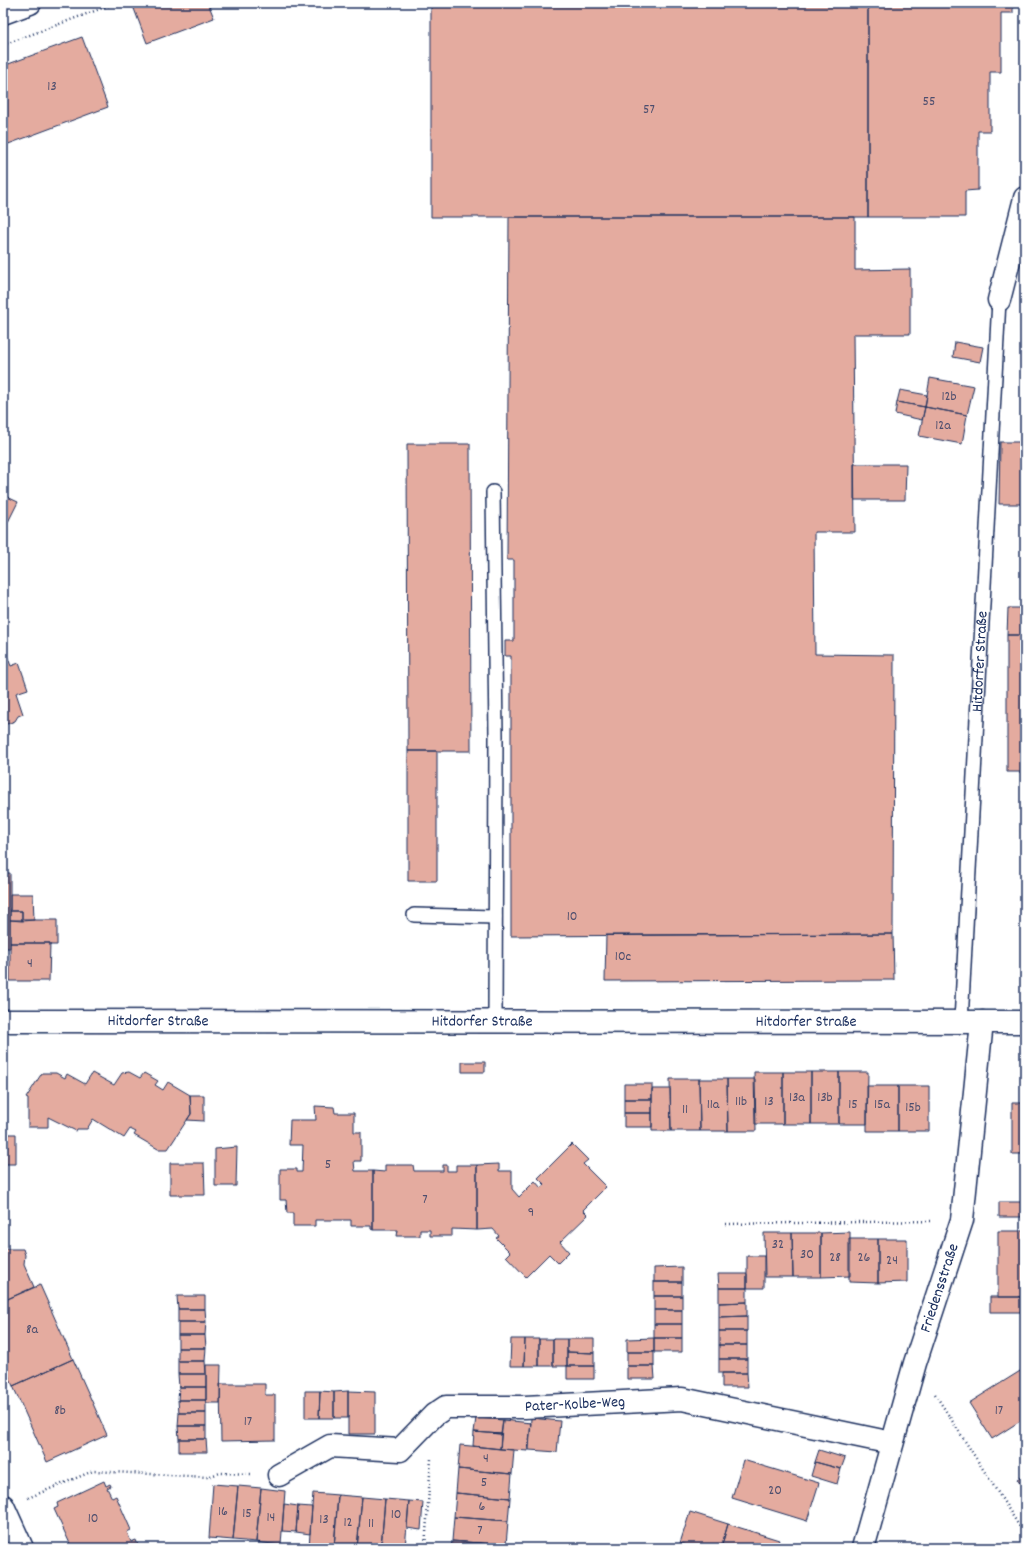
<svg xmlns="http://www.w3.org/2000/svg" width="1028" height="1551" viewBox="0 0 1028 1551" font-family="Dekko,sans-serif">
  <rect width="100%" height="100%" fill="#fff"/>
  <filter id="ink" filterUnits="userSpaceOnUse"><feTurbulence type="fractalNoise" baseFrequency=".025" numOctaves="2"/><feDisplacementMap in="SourceGraphic" scale="8" xChannelSelector="R" yChannelSelector="G"/><feConvolveMatrix kernelMatrix="1 2 1 2 8 2 1 2 1" color-interpolation-filters="sRGB"/></filter>
  <g filter="url(#ink)">
    <path fill="#e4ab9f" stroke="#1b2f5e" d="M 142,3 L 208,3 L 214,18 L 147,43 L 133,6 Z
      M 431,3 L 868,3 L 868,217 L 431,217 Z
      M 868,3 L 1013,3 L 1013,13 L 1001,13 L 1001,72 L 990,72 L 990,131 L 978,131 L 978,190 L 965,191 L 965,217 L 868,217 Z
      M 82,37 L 108,107 L 3,146 L 3,66 Z
      M 509,217 L 855,217 L 855,270 L 910,269 L 910,334 L 853,334 L 855,532 L 814,532 L 815,654 L 894,655 L 893,934 L 511,936 L 511,656 L 505,656 L 505,641 L 514,641 L 514,560 L 507,560 Z
      M 955,342 L 983,347 L 980,362 L 953,357 Z
      M 930,378 L 974,386 L 967,415 L 925,407 Z
      M 900,390 L 927,395 L 925,407 L 897,402 Z
      M 897,402 L 925,407 L 922,420 L 895,414 Z
      M 925,407 L 967,415 L 962,444 L 919,436 Z
      M 1000,442 L 1025,442 L 1025,504 L 999,504 Z
      M 407,444 L 470,444 L 471,751 L 408,751 Z
      M 854,464 L 906,464 L 905,500 L 854,500 Z
      M 3,495 L 18,502 L 6,526 L 3,525 Z
      M 1008,608 L 1025,608 L 1025,635 L 1007,635 Z
      M 1007,635 L 1025,635 L 1025,772 L 1007,772 Z
      M 3,645 L 11,666 L 19,663 L 28,689 L 16,693 L 23,714 L 18,716 L 15,721 L 7,724 L 3,723 Z
      M 408,751 L 437,751 L 437,881 L 408,881 Z
      M 3,873 L 10,873 L 10,948 L 3,948 Z
      M 10,894 L 33,894 L 34,920 L 22,921 L 22,911 L 10,911 Z
      M 10,911 L 22,911 L 22,921 L 10,920 Z
      M 10,920 L 57,920 L 57,945 L 50,945 L 50,943 L 10,943 Z
      M 893,934 L 894,980 L 605,981 L 606,935 Z
      M 10,943 L 50,943 L 49,981 L 10,981 Z
      M 462,1062 L 485,1062 L 485,1072 L 462,1072 Z
      M 129,1072 L 140,1078 L 144,1073 L 158,1081 L 155,1085 L 163,1090 L 168,1082 L 190,1095 L 191,1114 L 168,1149 L 158,1149 L 134,1135 L 136,1132 L 130,1129 L 124,1138 L 93,1119 L 87,1129 L 77,1129 L 76,1131 L 48,1117 L 48,1127 L 28,1127 L 28,1099 L 26,1098 L 42,1073 L 56,1073 L 65,1078 L 67,1074 L 85,1084 L 92,1073 L 114,1085 L 122,1073 Z
      M 754,1072 L 783,1072 L 783,1124 L 755,1124 Z
      M 783,1072 L 811,1072 L 811,1124 L 783,1124 Z
      M 811,1072 L 839,1072 L 839,1124 L 811,1124 Z
      M 839,1072 L 868,1072 L 867,1124 L 839,1124 Z
      M 670,1079 L 699,1079 L 700,1131 L 671,1131 Z
      M 699,1079 L 727,1079 L 728,1131 L 700,1131 Z
      M 727,1079 L 755,1079 L 756,1131 L 728,1131 Z
      M 624,1084 L 652,1084 L 652,1099 L 624,1099 Z
      M 867,1086 L 898,1086 L 898,1131 L 867,1131 Z
      M 898,1086 L 929,1086 L 929,1131 L 898,1131 Z
      M 652,1089 L 670,1089 L 671,1131 L 652,1131 Z
      M 190,1095 L 204,1095 L 204,1121 L 187,1120 L 191,1114 Z
      M 624,1099 L 652,1099 L 652,1113 L 624,1113 Z
      M 1012,1103 L 1025,1103 L 1025,1154 L 1012,1154 Z
      M 315,1106 L 334,1107 L 335,1113 L 354,1113 L 354,1132 L 361,1132 L 361,1161 L 354,1161 L 355,1171 L 373,1171 L 373,1230 L 371,1229 L 371,1226 L 351,1226 L 351,1220 L 315,1220 L 315,1226 L 293,1226 L 293,1213 L 287,1213 L 286,1200 L 280,1200 L 280,1169 L 297,1169 L 297,1172 L 302,1172 L 303,1145 L 289,1145 L 290,1120 L 316,1120 Z
      M 624,1113 L 652,1113 L 652,1127 L 624,1127 Z
      M 3,1134 L 16,1134 L 16,1164 L 3,1164 Z
      M 572,1144 L 588,1160 L 583,1164 L 606,1187 L 583,1210 L 588,1215 L 560,1242 L 569,1252 L 558,1263 L 549,1254 L 526,1277 L 506,1256 L 510,1252 L 496,1238 L 499,1236 L 493,1229 L 477,1230 L 477,1165 L 499,1164 L 499,1171 L 512,1171 L 512,1189 L 519,1197 L 535,1181 L 541,1188 L 545,1185 L 538,1178 Z
      M 237,1147 L 236,1186 L 215,1186 L 215,1149 Z
      M 170,1163 L 204,1163 L 205,1195 L 170,1195 Z
      M 385,1165 L 413,1165 L 414,1171 L 443,1171 L 443,1165 L 447,1165 L 447,1171 L 456,1171 L 456,1165 L 477,1165 L 477,1230 L 452,1229 L 452,1236 L 430,1236 L 430,1230 L 420,1230 L 420,1236 L 397,1236 L 398,1230 L 373,1230 L 373,1171 L 385,1172 Z
      M 999,1202 L 1025,1202 L 1025,1217 L 999,1217 Z
      M 998,1231 L 1025,1231 L 1025,1297 L 998,1297 Z
      M 850,1232 L 850,1276 L 821,1277 L 821,1233 Z
      M 764,1233 L 792,1233 L 793,1277 L 765,1277 Z
      M 792,1233 L 821,1233 L 821,1277 L 793,1277 Z
      M 849,1239 L 878,1239 L 878,1283 L 849,1282 Z
      M 878,1239 L 907,1239 L 907,1282 L 878,1283 Z
      M 3,1249 L 23,1249 L 25,1255 L 24,1264 L 34,1287 L 3,1301 Z
      M 747,1256 L 764,1256 L 764,1288 L 747,1288 Z
      M 682,1267 L 682,1282 L 654,1282 L 654,1268 Z
      M 718,1274 L 747,1274 L 747,1288 L 719,1288 Z
      M 654,1282 L 682,1282 L 682,1296 L 654,1296 Z
      M 40,1285 L 73,1359 L 13,1386 L 3,1364 L 3,1301 Z
      M 719,1288 L 747,1288 L 747,1302 L 719,1303 Z
      M 177,1296 L 205,1296 L 205,1309 L 178,1309 Z
      M 654,1296 L 682,1296 L 682,1310 L 654,1310 Z
      M 990,1297 L 1025,1297 L 1025,1312 L 990,1312 Z
      M 747,1302 L 747,1316 L 719,1317 L 719,1303 Z
      M 178,1309 L 205,1309 L 206,1322 L 178,1322 Z
      M 654,1310 L 682,1310 L 682,1324 L 654,1324 Z
      M 747,1316 L 747,1331 L 719,1331 L 719,1317 Z
      M 178,1322 L 206,1322 L 205,1335 L 178,1335 Z
      M 654,1324 L 682,1324 L 682,1338 L 654,1338 Z
      M 719,1331 L 747,1331 L 747,1345 L 719,1345 Z
      M 178,1335 L 205,1335 L 206,1348 L 178,1348 Z
      M 654,1338 L 682,1338 L 682,1352 L 654,1352 Z
      M 654,1338 L 654,1352 L 627,1352 L 627,1339 Z
      M 511,1339 L 525,1339 L 524,1366 L 510,1366 Z
      M 525,1339 L 539,1339 L 539,1366 L 524,1366 Z
      M 539,1339 L 553,1339 L 553,1366 L 539,1366 Z
      M 553,1339 L 567,1339 L 567,1366 L 553,1366 Z
      M 567,1339 L 594,1339 L 594,1353 L 567,1352 Z
      M 719,1345 L 747,1345 L 747,1359 L 719,1359 Z
      M 178,1348 L 206,1348 L 205,1361 L 178,1361 Z
      M 567,1352 L 594,1353 L 594,1366 L 567,1366 Z
      M 627,1352 L 654,1352 L 654,1366 L 627,1366 Z
      M 73,1359 L 107,1435 L 47,1462 L 13,1386 Z
      M 719,1359 L 747,1359 L 747,1373 L 719,1373 Z
      M 178,1361 L 205,1361 L 206,1374 L 178,1374 Z
      M 206,1365 L 221,1365 L 220,1403 L 206,1403 Z
      M 567,1366 L 594,1366 L 594,1379 L 567,1379 Z
      M 627,1366 L 654,1366 L 655,1379 L 627,1379 Z
      M 1025,1368 L 1025,1418 L 992,1439 L 969,1403 Z
      M 722,1373 L 747,1373 L 748,1387 L 722,1387 Z
      M 178,1374 L 206,1374 L 206,1387 L 179,1387 Z
      M 220,1384 L 265,1384 L 265,1395 L 275,1395 L 275,1440 L 221,1441 Z
      M 179,1387 L 206,1387 L 206,1400 L 178,1400 Z
      M 305,1391 L 320,1391 L 319,1418 L 305,1418 Z
      M 320,1391 L 334,1392 L 334,1418 L 319,1418 Z
      M 348,1391 L 375,1392 L 375,1434 L 348,1434 Z
      M 348,1391 L 348,1418 L 334,1418 L 334,1392 Z
      M 178,1400 L 206,1400 L 206,1413 L 179,1413 Z
      M 179,1413 L 206,1413 L 206,1426 L 178,1426 Z
      M 476,1418 L 503,1420 L 501,1434 L 474,1432 Z
      M 531,1418 L 560,1421 L 557,1452 L 529,1450 Z
      M 503,1420 L 531,1423 L 528,1451 L 500,1449 Z
      M 178,1426 L 206,1426 L 206,1439 L 179,1439 Z
      M 474,1432 L 501,1434 L 500,1449 L 473,1446 Z
      M 179,1439 L 206,1439 L 207,1452 L 179,1452 Z
      M 460,1445 L 514,1450 L 512,1474 L 458,1469 Z
      M 819,1450 L 845,1458 L 841,1469 L 815,1462 Z
      M 743,1460 L 819,1483 L 807,1521 L 732,1498 Z
      M 815,1462 L 841,1469 L 837,1484 L 811,1476 Z
      M 458,1469 L 512,1474 L 510,1498 L 456,1493 Z
      M 1025,1474 L 1025,1491 L 1017,1479 Z
      M 104,1481 L 106,1486 L 110,1484 L 111,1486 L 107,1488 L 112,1498 L 116,1496 L 131,1530 L 127,1532 L 131,1542 L 136,1540 L 139,1548 L 72,1548 L 54,1509 L 58,1507 L 57,1503 Z
      M 213,1484 L 238,1486 L 233,1540 L 209,1538 Z
      M 238,1486 L 261,1488 L 256,1542 L 233,1540 Z
      M 261,1488 L 285,1491 L 281,1545 L 256,1542 Z
      M 313,1493 L 338,1495 L 334,1548 L 309,1547 Z
      M 456,1493 L 510,1498 L 508,1521 L 454,1517 Z
      M 338,1495 L 362,1497 L 357,1548 L 334,1548 Z
      M 362,1497 L 385,1499 L 381,1548 L 357,1548 Z
      M 385,1499 L 409,1501 L 405,1548 L 381,1548 Z
      M 409,1501 L 423,1502 L 421,1530 L 407,1528 Z
      M 284,1504 L 298,1506 L 296,1532 L 282,1531 Z
      M 298,1506 L 312,1507 L 310,1534 L 296,1532 Z
      M 690,1512 L 728,1524 L 721,1548 L 694,1548 L 680,1543 Z
      M 454,1517 L 508,1521 L 506,1545 L 452,1541 Z
      M 728,1524 L 779,1540 L 776,1548 L 721,1548 Z
      M 452,1541 L 506,1545 L 506,1548 L 451,1548 Z"/>
    <g fill="none" stroke-linecap="round" stroke-linejoin="round">
      <g stroke="#1b2f5e" stroke-width="16">
        <g id="lane">
          <path d="M 493,492 L 496,736 L 495,1022"/>
          <path d="M 414,915 L 495,917"/>
          <path id="s1" d="M 961,1022 L 999,300"/>
        </g>
      </g>
      <g stroke="#1b2f5e" stroke-width="25">
        <g id="street">
          <path d="M 999,300 L 1025,198"/>
          <path id="s2" d="M 3,1021 L 1025,1022"/>
          <path id="s3" d="M 279,1475 L 330,1446 L 400,1450 L 434,1415 L 446,1407 L 525,1407 L 682,1399 L 892,1443"/>
          <path d="M 3,1506 L 22,1548"/>
          <path id="s4" d="M 863,1548 L 915,1363 L 962,1220 L 982,1022"/>
        </g>
      </g>
      <g stroke="#1b2f5e" stroke-width="25">
        <path id="secondary" d="M 3,13 L 30,3"/>
      </g>
      <path stroke="#1b2f5e" stroke-width="2.5" stroke-dasharray="1 3" stroke-linecap="butt" d="M 3,45 L 116,3
        M 726,1224 L 932,1221
        M 935,1394 L 1025,1535
        M 28,1498 L 93,1471 L 207,1477 L 220,1473 L 253,1474
        M 425,1548 L 431,1459"/>
      <use href="#lane" stroke="#fff" stroke-width="13"/>
      <use href="#street" stroke="#fff" stroke-width="22"/>
      <use href="#secondary" stroke="#fff" stroke-width="22"/>
    </g>
  </g>
  <g text-anchor="middle" dominant-baseline="central" stroke-width="4" stroke-linejoin="round" paint-order="stroke">
    <g font-size="14" fill="#4d4e6e">
      <text x="52" y="87">13</text>
      <text x="929" y="102">55</text>
      <text x="649" y="110">57</text>
      <text x="949" y="397">12b</text>
      <text x="943" y="426">12a</text>
      <text x="572" y="917">10</text>
      <text x="623" y="957">10c</text>
      <text x="30" y="964">4</text>
      <text x="797" y="1098">13a</text>
      <text x="825" y="1098">13b</text>
      <text x="741" y="1102">11b</text>
      <text x="769" y="1102">13</text>
      <text x="713" y="1105">11a</text>
      <text x="853" y="1105">15</text>
      <text x="882" y="1105">15a</text>
      <text x="913" y="1108">15b</text>
      <text x="685" y="1110">11</text>
      <text x="328" y="1165">5</text>
      <text x="425" y="1200">7</text>
      <text x="531" y="1213">9</text>
      <text x="778" y="1245">32</text>
      <text x="807" y="1255">30</text>
      <text x="835" y="1258">28</text>
      <text x="864" y="1258">26</text>
      <text x="892" y="1261">24</text>
      <text x="32" y="1330">8a</text>
      <text x="60" y="1411">8b</text>
      <text x="999" y="1411">17</text>
      <text x="248" y="1422">17</text>
      <text x="486" y="1459">4</text>
      <text x="484" y="1483">5</text>
      <text x="775" y="1491">20</text>
      <text x="482" y="1507">6</text>
      <text x="223" y="1512">16</text>
      <text x="247" y="1514">15</text>
      <text x="396" y="1515">10</text>
      <text x="271" y="1518">14</text>
      <text x="93" y="1519">10</text>
      <text x="324" y="1520">13</text>
      <text x="348" y="1523">12</text>
      <text x="371" y="1524">11</text>
      <text x="480" y="1531">7</text>
    </g>
    <g font-size="16" fill="#1b2f5e" stroke="#fff">
      <text stroke="none"><textPath href="#s1" startOffset="361">Hitdorfer Straße</textPath></text>
      <text stroke="none"><textPath href="#s2" startOffset="155">Hitdorfer Straße</textPath></text>
      <text stroke="none"><textPath href="#s2" startOffset="479">Hitdorfer Straße</textPath></text>
      <text stroke="none"><textPath href="#s2" startOffset="803">Hitdorfer Straße</textPath></text>
      <text stroke="none"><textPath href="#s4" startOffset="271">Friedensstraße</textPath></text>
      <text stroke="none"><textPath href="#s3" startOffset="321">Pater-Kolbe-Weg</textPath></text>
    </g>
  </g>
  <rect width="1028" height="1551" fill="none" stroke="#fff" stroke-width="16"/>
  <rect x="8" y="8" width="1012" height="1535" fill="none" stroke="#1b2f5e" stroke-width="1.5" filter="url(#ink)"/>
</svg>
